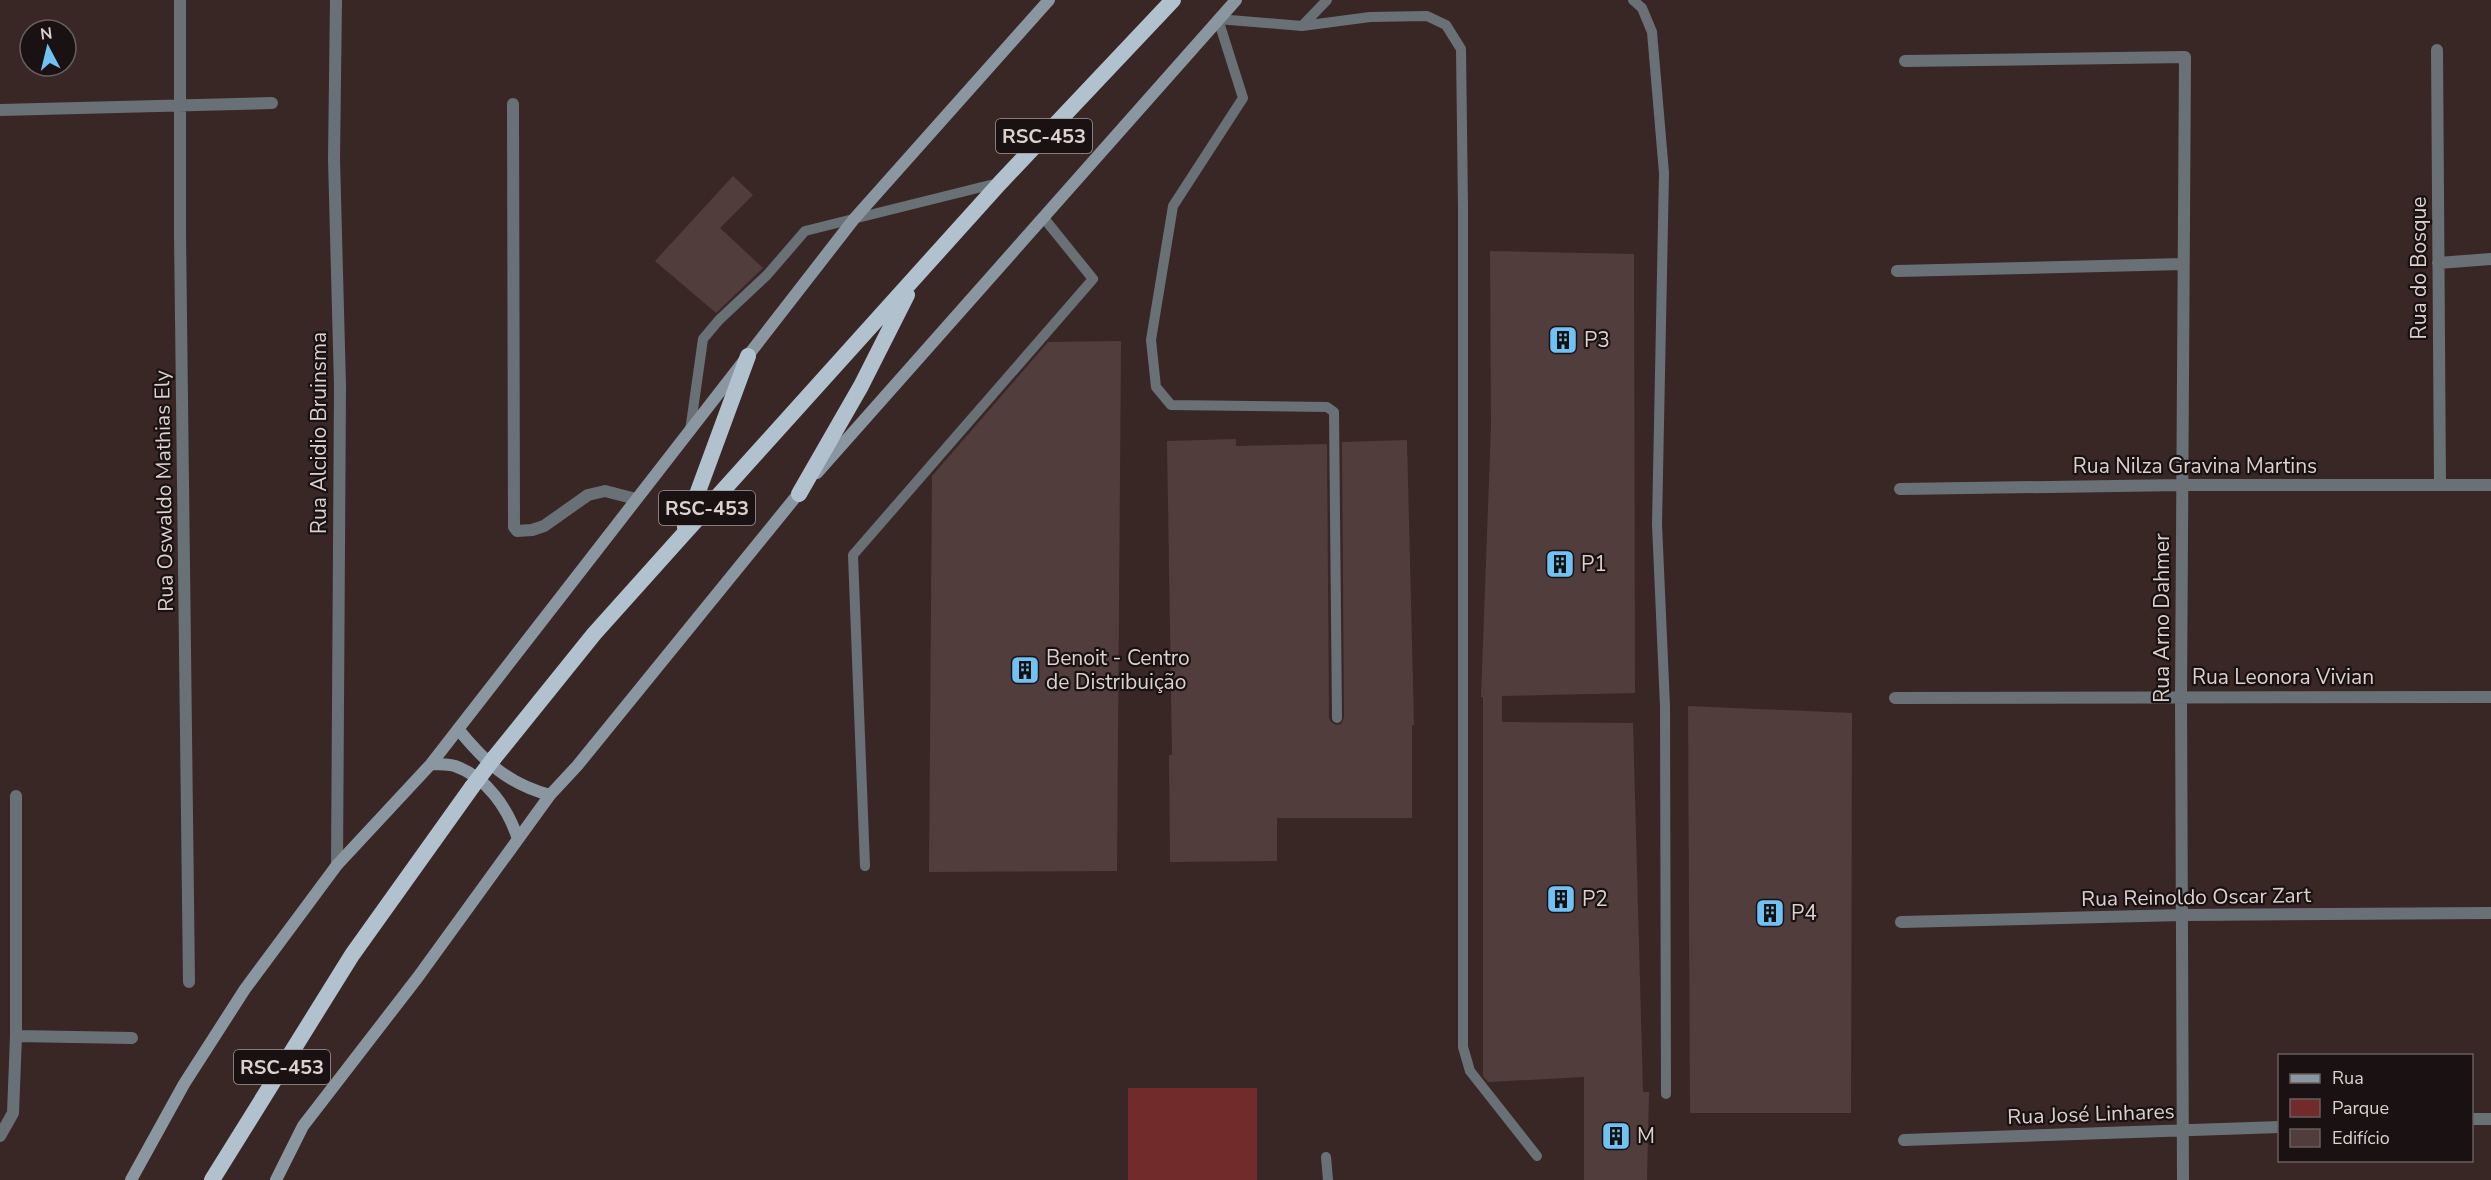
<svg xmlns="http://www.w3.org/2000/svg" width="2491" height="1180" viewBox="0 0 2491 1180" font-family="'Nunito Sans',sans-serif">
  <rect width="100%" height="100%" fill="#392726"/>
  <path fill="#712b2a" d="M 1128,1088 L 1257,1088 L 1257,1180 L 1128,1180 Z"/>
  <path fill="#513d3c" d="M 733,176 L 753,195 L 720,228 L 763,268 L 716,313 L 655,261 Z
    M 1490,251 L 1634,254 L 1635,693 L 1502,696 L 1502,722 L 1633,723 L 1643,1092 L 1649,1092 L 1647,1180 L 1584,1180 L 1584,1077 L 1488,1082 L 1483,1076 L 1483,697 L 1481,697 L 1491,426 Z
    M 1121,341 L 1117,871 L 929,872 L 932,476 L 1048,342 Z
    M 1236,439 L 1236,446 L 1327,444 L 1329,718 L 1331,722 L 1336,725 L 1341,724 L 1344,718 L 1342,442 L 1407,440 L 1414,725 L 1412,725 L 1412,818 L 1277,818 L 1277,861 L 1170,862 L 1169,755 L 1172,755 L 1167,441 Z
    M 1688,706 L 1852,713 L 1851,1113 L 1690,1113 Z"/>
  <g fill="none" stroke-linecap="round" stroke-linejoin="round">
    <path stroke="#697176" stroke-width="10" d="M 1633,0 L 1642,8 L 1652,32 L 1664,173 L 1657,524 L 1665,706 L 1666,1094
      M 1302,26 L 1327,0
      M 690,431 L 703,339 L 719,320 L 767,275 L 805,231 L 998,183
      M 1337,718 L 1334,412 L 1327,407 L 1171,405 L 1156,387 L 1151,340 L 1173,206 L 1243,98 L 1218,19 L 1302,26 L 1370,17 L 1427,16 L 1446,25 L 1461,49 L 1463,208 L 1463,1047 L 1470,1071 L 1537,1156
      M 865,866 L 853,555 L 1093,279 L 1043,217
      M 1326,1157 L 1328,1180"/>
    <path stroke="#697176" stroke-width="12" d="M 180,0 L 180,234 L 189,982
      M 336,0 L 334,159 L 340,386 L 337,865
      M 2437,50 L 2440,485
      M 1905,61 L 2185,57 L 2181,697 L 2183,1180
      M 513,104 L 514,527 L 517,531 L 532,530 L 544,526 L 588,495 L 605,491 L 636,499
      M 0,110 L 272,103
      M 2438,263 L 2491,259
      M 1897,271 L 2183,264
      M 1900,489 L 2182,485 L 2491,485
      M 1895,698 L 2491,697
      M 1901,922 L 2182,915 L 2491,913
      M 16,1036 L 132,1038
      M 2472,1119 L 2491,1119
      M 0,1136 L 13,1113 L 16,1036 L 16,796
      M 1904,1140 L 2280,1127"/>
    <path stroke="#8b97a0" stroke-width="12" d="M 817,473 L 1236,0
      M 458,729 C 485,762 508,784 550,795
      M 431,764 C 439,764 448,764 455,766 C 487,777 508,809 518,839
      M 131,1180 L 184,1084 L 245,989 L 337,865 L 431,764 L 854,219 L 1049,0
      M 276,1180 L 303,1126 L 418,977 L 550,795 L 577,766 L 803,488"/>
    <path stroke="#b1c2ce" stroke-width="16" d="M 799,494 L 861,386 L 907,295
      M 685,527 L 748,356
      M 494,758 L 594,634 L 681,537 L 1000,183 L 1173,0
      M 212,1180 L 352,955 L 472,787"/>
    <path stroke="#b1c2ce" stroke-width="16" d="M 472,787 L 494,758"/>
  </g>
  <defs>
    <g id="building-square" transform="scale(1.5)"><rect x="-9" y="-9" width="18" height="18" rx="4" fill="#70c2f4" stroke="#1a1212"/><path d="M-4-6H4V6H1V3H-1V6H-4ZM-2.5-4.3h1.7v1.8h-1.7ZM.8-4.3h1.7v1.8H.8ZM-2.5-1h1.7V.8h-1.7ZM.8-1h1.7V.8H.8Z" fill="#111"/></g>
  </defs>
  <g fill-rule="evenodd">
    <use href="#building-square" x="1563" y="340"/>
    <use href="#building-square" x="1560" y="564"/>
    <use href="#building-square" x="1025" y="670"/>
    <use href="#building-square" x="1561" y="899"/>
    <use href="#building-square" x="1770" y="913"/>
    <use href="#building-square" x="1616" y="1136"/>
  </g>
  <g text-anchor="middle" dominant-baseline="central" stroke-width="4.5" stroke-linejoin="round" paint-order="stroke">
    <g fill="#1a1212" stroke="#a29897" stroke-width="1.5">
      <rect x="996" y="119" width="96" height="34" rx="4.5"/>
      <rect x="659" y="491" width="96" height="34" rx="4.5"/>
      <rect x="234" y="1050" width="96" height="34" rx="4.5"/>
    </g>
    <g font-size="20" font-weight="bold" fill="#ddd1d0">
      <text x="1044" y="136">RSC-453</text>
      <text x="707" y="508">RSC-453</text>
      <text x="282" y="1067">RSC-453</text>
    </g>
    <g font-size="21" fill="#ddd1d0" stroke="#1a1212">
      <text transform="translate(2419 268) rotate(-90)">Rua do Bosque</text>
      <text transform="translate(319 433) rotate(-90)">Rua Alcidio Bruinsma</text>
      <text x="2195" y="466">Rua Nilza Gravina Martins</text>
      <text transform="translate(164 491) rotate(-91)">Rua Oswaldo Mathias Ely</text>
      <text transform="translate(2162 618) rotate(-90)">Rua Arno Dahmer</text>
      <text x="2283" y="677">Rua Leonora Vivian</text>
      <text transform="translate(2196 897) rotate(-1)">Rua Reinoldo Oscar Zart</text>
      <text transform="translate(2091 1114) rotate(-2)">Rua José Linhares</text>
    </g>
    <g font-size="21" fill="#ddd1d0" stroke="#1a1212" text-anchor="start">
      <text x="1584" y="340">P3</text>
      <text x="1581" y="564">P1</text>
      <text x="1046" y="658">Benoit - Centro<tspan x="1046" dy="24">de Distribuição</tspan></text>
      <text x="1582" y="899">P2</text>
      <text x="1791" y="913">P4</text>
      <text x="1637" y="1136">M</text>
    </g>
  </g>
  <rect x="2278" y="1054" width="195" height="108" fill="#1a1212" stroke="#685e5e" stroke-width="1.5"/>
  <rect x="2290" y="1074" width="30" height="9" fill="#8b97a0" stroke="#685e5e" stroke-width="1.5"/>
  <text x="2332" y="1084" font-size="18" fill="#ddd1d0">Rua</text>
  <rect x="2290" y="1099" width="30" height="18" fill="#712b2a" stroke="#685e5e" stroke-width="1.5"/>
  <text x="2332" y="1114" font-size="18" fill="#ddd1d0">Parque</text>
  <rect x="2290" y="1129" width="30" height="18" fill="#513d3c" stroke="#685e5e" stroke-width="1.5"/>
  <text x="2332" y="1144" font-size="18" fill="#ddd1d0">Edifício</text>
  <g transform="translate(48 48) rotate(353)"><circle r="28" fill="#1a1212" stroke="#685e5e" stroke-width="1.5"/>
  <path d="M0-4.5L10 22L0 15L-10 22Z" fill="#70c2f4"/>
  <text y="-9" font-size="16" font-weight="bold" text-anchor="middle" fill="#ddd1d0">N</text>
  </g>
</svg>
